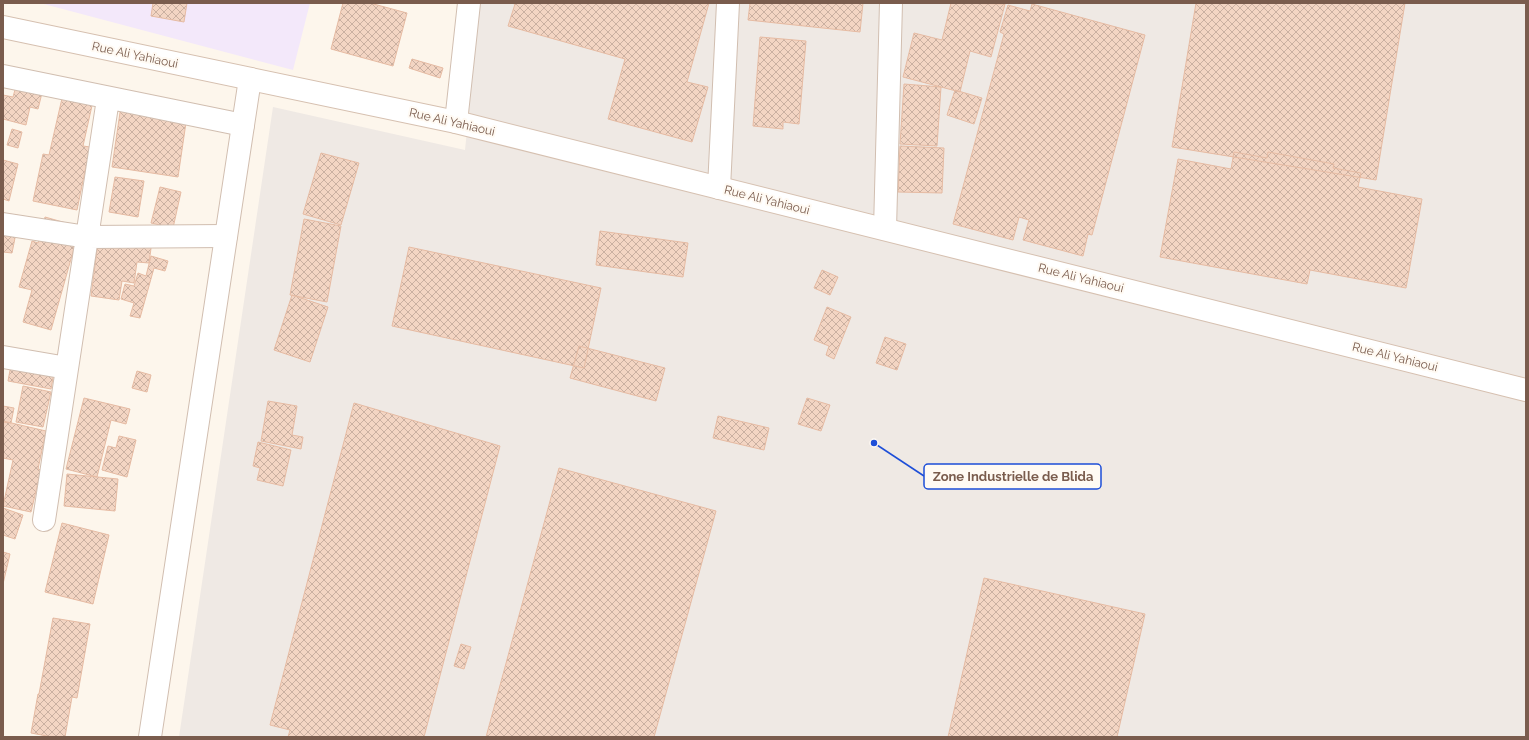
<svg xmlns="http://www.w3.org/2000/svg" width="1529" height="740" viewBox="0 0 1529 740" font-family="Raleway,sans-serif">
  <defs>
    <pattern id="building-cross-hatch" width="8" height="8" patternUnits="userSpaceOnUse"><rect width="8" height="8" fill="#f3d5c3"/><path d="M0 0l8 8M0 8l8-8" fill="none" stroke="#cab0a1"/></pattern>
  </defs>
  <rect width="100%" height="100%" fill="#fdf6ec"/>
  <path fill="#efe9e4" d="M 480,3 L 1526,3 L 1526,737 L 179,737 L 273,107 L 465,150 Z"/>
  <path fill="#f3e8fa" d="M 40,3 L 310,3 L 293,70 Z"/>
  <path fill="url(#building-cross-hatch)" stroke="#e6bba3" d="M 153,3 L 187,3 L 184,22 L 151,16 Z
    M 343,3 L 370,3 L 407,13 L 393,66 L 331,49 Z
    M 511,3 L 709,3 L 687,82 L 708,87 L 692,142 L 608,119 L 625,59 L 508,26 L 515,4 Z
    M 750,3 L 863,3 L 860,32 L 748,20 Z
    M 951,3 L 1005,4 L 991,57 L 970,51 L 960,92 L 903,77 L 914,33 L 942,40 Z
    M 1196,3 L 1405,3 L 1376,180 L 1172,147 Z
    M 1032,4 L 1145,35 L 1092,235 L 1088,234 L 1083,256 L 1023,240 L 1029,220 L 1019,217 L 1013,240 L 953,224 L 1004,34 L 1000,32 L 1008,5 L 1030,11 Z
    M 760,37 L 806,41 L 799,124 L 783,122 L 783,129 L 753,126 Z
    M 412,59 L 443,68 L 440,78 L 409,68 Z
    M 904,84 L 941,87 L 937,146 L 900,144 Z
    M 16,86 L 42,93 L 38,109 L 30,107 L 26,125 L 3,119 L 3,95 L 13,97 Z
    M 955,90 L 982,98 L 974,124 L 947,115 Z
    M 63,94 L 93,101 L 83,146 L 90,147 L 77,210 L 33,201 L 43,154 L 49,155 Z
    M 122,99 L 188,109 L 178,177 L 112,167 Z
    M 12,129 L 22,132 L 18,148 L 7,145 Z
    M 900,146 L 944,148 L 942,193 L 898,192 Z
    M 1234,152 L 1267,158 L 1268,152 L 1334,164 L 1333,168 L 1361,173 L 1358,187 L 1422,199 L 1406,288 L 1310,270 L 1307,284 L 1160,257 L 1178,159 L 1231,169 Z
    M 321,153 L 359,163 L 341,225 L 303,214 Z
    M 3,160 L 18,164 L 9,201 L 3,199 Z
    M 115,177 L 144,181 L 138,217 L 109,212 Z
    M 160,187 L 181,192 L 173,228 L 151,223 Z
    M 3,213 L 28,217 L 26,234 L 16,233 L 12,253 L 3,252 Z
    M 45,217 L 80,227 L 51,330 L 23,322 L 32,290 L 19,287 L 32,241 L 38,243 Z
    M 304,219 L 341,226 L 327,302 L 290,295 Z
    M 100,227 L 153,234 L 149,263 L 137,262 L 134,283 L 122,281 L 119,300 L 91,296 Z
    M 600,231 L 688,243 L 683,277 L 596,265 Z
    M 409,247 L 601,288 L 584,368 L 392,326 Z
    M 151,256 L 168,261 L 165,271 L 154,268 L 140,318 L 130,316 L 134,303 L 121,299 L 125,284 L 134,286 L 138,273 L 146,276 Z
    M 822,270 L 838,277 L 830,295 L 814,288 Z
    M 292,295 L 328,307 L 310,362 L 274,350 Z
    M 827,307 L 851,317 L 834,359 L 826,355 L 829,346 L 814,340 Z
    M 885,337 L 906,344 L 897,370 L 876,363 Z
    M 579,346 L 665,368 L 656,401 L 570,378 Z
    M 13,354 L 56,362 L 51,389 L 8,381 Z
    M 137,371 L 151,375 L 147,392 L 132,388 Z
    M 23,386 L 51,392 L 43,427 L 16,422 Z
    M 84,398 L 130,409 L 126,424 L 111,420 L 97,477 L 66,469 Z
    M 807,398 L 830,405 L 821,431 L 798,424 Z
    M 268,401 L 297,406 L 292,435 L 303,437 L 301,449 L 261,441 Z
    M 354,403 L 500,446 L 424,737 L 288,737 L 290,730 L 270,725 Z
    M 3,406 L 14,408 L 11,423 L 3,422 Z
    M 718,416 L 769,428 L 764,450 L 713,438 Z
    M 3,421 L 46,431 L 38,469 L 41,470 L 31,512 L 3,506 L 13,460 L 3,458 Z
    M 119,436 L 136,440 L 127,477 L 102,470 L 108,446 L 116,448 Z
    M 258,442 L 291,450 L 283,486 L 257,480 L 260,468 L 253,466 Z
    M 559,468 L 716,511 L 654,737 L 486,737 Z
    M 67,474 L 118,479 L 115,511 L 64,506 Z
    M 3,508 L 23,515 L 15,539 L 3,535 Z
    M 62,523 L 109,535 L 93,604 L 45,592 Z
    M 3,552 L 10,554 L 3,584 Z
    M 984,578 L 1145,614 L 1117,737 L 948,737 Z
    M 53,618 L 90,624 L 77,698 L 72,697 L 65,737 L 52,737 L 31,733 L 38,694 L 39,694 Z
    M 461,644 L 471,647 L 464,669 L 454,666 Z"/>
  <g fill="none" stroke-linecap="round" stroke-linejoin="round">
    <g stroke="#d1beb0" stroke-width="24">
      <path id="minor" d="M 3,76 L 243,125
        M 456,122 L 469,3
        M 719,188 L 728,3
        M 3,224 L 87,237 L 226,236
        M 885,229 L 891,3
        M 3,357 L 67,368
        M 44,520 L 108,99"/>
    </g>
    <g stroke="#d1beb0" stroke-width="24">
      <path id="tertiary" d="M 150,737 L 250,79"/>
    </g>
    <g stroke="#d6c0b0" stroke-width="24">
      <path id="secondary" d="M 3,27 L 456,122 L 1526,390"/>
    </g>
    <use href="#minor" stroke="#fff" stroke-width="22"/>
    <use href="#tertiary" stroke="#fff" stroke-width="22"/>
    <use href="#secondary" stroke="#fff" stroke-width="22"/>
  </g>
  <g text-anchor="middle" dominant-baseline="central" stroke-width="4" stroke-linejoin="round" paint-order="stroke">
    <g font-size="12" fill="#7a5c4d" stroke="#fffaf3">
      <text transform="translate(135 55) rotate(12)">Rue Ali Yahiaoui</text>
      <text transform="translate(452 122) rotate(13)">Rue Ali Yahiaoui</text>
      <text transform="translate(767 200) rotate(14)">Rue Ali Yahiaoui</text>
      <text transform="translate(1081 278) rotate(14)">Rue Ali Yahiaoui</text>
      <text transform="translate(1395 357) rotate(14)">Rue Ali Yahiaoui</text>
    </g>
  </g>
  <path fill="none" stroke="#1d4ed8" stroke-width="1.5" d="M874 443L924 476"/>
  <circle fill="#1d4ed8" stroke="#fffaf3" stroke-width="1.5" cx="874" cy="443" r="4"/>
  <rect fill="#fffaf3" stroke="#1d4ed8" stroke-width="1.5" x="924" y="464" width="177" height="25" rx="4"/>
  <g font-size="13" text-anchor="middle" font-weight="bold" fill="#7a5c4d">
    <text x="1013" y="481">Zone Industrielle de Blida</text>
  </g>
  <rect width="1529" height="740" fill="none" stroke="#7a5c4d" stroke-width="8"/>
</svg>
